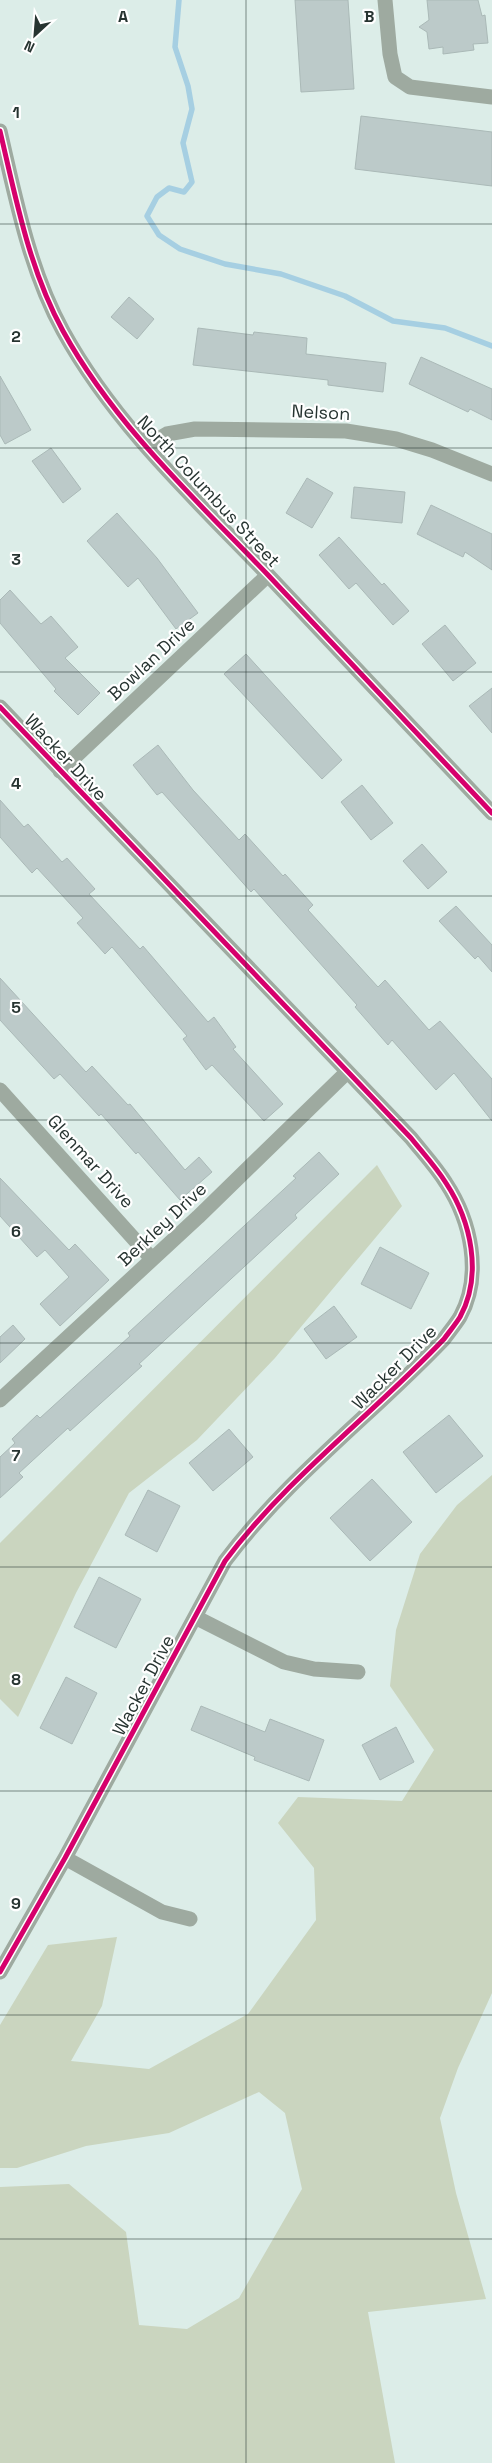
<svg xmlns="http://www.w3.org/2000/svg" width="492" height="2463" viewBox="0 0 492 2463" font-family="'Space Grotesk',sans-serif">
  <rect width="100%" height="100%" fill="#dcede8"/>
  <path fill="#cad5bf" d="M 377,1165 L 402,1206 L 275,1358 L 197,1440 L 129,1493 L 76,1593 L 18,1717 L 0,1699 L 0,1543 Z
    M 492,1475 L 492,1993 L 458,2068 L 440,2118 L 456,2193 L 486,2299 L 368,2312 L 395,2463 L 0,2463 L 0,2187 L 69,2184 L 126,2232 L 139,2325 L 187,2329 L 239,2298 L 302,2189 L 285,2113 L 259,2092 L 169,2133 L 86,2146 L 17,2168 L 0,2168 L 0,2025 L 48,1945 L 117,1937 L 102,2006 L 71,2061 L 149,2069 L 248,2014 L 316,1920 L 314,1868 L 278,1823 L 298,1797 L 402,1801 L 434,1750 L 390,1686 L 396,1630 L 420,1554 L 457,1505 Z"/>
  <g fill="none" stroke-linecap="round" stroke-linejoin="round">
    <path stroke="#a6cfe2" stroke-width="5.5" d="M 179,0 L 175,47 L 188,86 L 192,109 L 183,143 L 192,182 L 184,192 L 169,188 L 157,197 L 147,216 L 159,235 L 180,249 L 225,264 L 281,274 L 345,296 L 393,321 L 445,328 L 492,346"/>
  </g>
  <path fill="#bccac9" stroke="#aab9b7" d="M 295,0 L 348,0 L 354,89 L 301,92 Z
    M 427,0 L 478,0 L 482,16 L 485,15 L 488,43 L 473,44 L 474,50 L 443,54 L 443,47 L 429,49 L 427,32 L 419,27 L 429,20 Z
    M 361,116 L 492,132 L 492,186 L 355,169 Z
    M 129,297 L 154,319 L 137,339 L 111,317 Z
    M 198,328 L 253,335 L 254,332 L 307,338 L 306,354 L 386,363 L 383,392 L 328,385 L 328,380 L 193,365 Z
    M 421,357 L 492,389 L 492,420 L 470,409 L 468,412 L 409,384 Z
    M 0,376 L 31,430 L 5,444 L 0,435 Z
    M 51,448 L 81,489 L 63,503 L 32,461 Z
    M 307,478 L 333,493 L 312,528 L 286,513 Z
    M 354,487 L 405,492 L 402,523 L 351,518 Z
    M 431,505 L 492,534 L 492,570 L 465,552 L 463,557 L 417,534 Z
    M 117,513 L 157,558 L 198,613 L 176,629 L 138,578 L 128,587 L 87,541 Z
    M 339,537 L 382,585 L 384,583 L 409,611 L 393,625 L 356,583 L 349,589 L 319,555 Z
    M 10,590 L 41,624 L 51,616 L 78,647 L 65,658 L 100,693 L 78,715 L 54,691 L 56,689 L 0,623 L 0,600 Z
    M 445,625 L 476,663 L 453,681 L 422,644 Z
    M 246,654 L 342,760 L 322,779 L 224,674 Z
    M 492,688 L 492,733 L 469,706 Z
    M 158,745 L 193,790 L 239,840 L 245,834 L 283,876 L 285,874 L 313,905 L 308,910 L 378,987 L 385,980 L 429,1030 L 440,1021 L 492,1079 L 492,1121 L 454,1073 L 436,1090 L 392,1040 L 388,1045 L 355,1007 L 357,1005 L 254,889 L 251,892 L 162,792 L 157,795 L 133,765 Z
    M 362,785 L 393,823 L 371,840 L 341,802 Z
    M 0,800 L 24,827 L 28,824 L 62,862 L 67,858 L 95,889 L 89,894 L 140,949 L 143,946 L 208,1022 L 214,1017 L 236,1047 L 233,1049 L 283,1104 L 264,1121 L 212,1065 L 206,1070 L 183,1039 L 187,1036 L 112,947 L 105,954 L 77,923 L 83,918 L 37,868 L 32,873 L 0,837 Z
    M 422,844 L 447,872 L 428,889 L 403,861 Z
    M 456,906 L 492,945 L 492,972 L 478,956 L 475,959 L 439,921 Z
    M 0,978 L 86,1072 L 92,1066 L 128,1105 L 130,1104 L 185,1170 L 199,1157 L 212,1172 L 180,1200 L 138,1152 L 136,1154 L 101,1114 L 99,1116 L 60,1074 L 54,1079 L 0,1020 Z
    M 319,1152 L 339,1174 L 295,1215 L 297,1218 L 139,1364 L 142,1366 L 70,1431 L 68,1428 L 19,1473 L 23,1477 L 0,1498 L 0,1457 L 15,1443 L 12,1439 L 37,1415 L 40,1418 L 130,1336 L 128,1333 L 296,1178 L 293,1176 Z
    M 0,1178 L 69,1250 L 75,1244 L 109,1280 L 60,1326 L 40,1304 L 69,1277 L 45,1250 L 37,1257 L 0,1216 Z
    M 380,1247 L 429,1273 L 411,1309 L 361,1284 Z
    M 334,1306 L 357,1337 L 326,1359 L 304,1329 Z
    M 13,1325 L 25,1339 L 0,1363 L 0,1337 Z
    M 449,1415 L 483,1456 L 436,1493 L 403,1452 Z
    M 229,1429 L 253,1457 L 213,1491 L 189,1463 Z
    M 372,1479 L 412,1522 L 370,1561 L 330,1518 Z
    M 148,1490 L 180,1506 L 157,1552 L 125,1535 Z
    M 99,1577 L 141,1599 L 116,1648 L 74,1627 Z
    M 66,1677 L 97,1693 L 72,1744 L 40,1728 Z
    M 201,1706 L 265,1732 L 270,1719 L 324,1740 L 309,1781 L 254,1760 L 255,1757 L 191,1730 Z
    M 396,1727 L 414,1762 L 380,1780 L 362,1745 Z"/>
  <g fill="none" stroke-linecap="round" stroke-linejoin="round">
    <path stroke="#9eaaa0" stroke-width="15" d="M 385,0 L 390,54 L 395,77 L 410,87 L 492,97
      M 0,131 C 16,199 29,269 63,331 C 114,424 195,499 268,575 C 343,654 417,734 492,813
      M 146,446 L 167,434 L 195,429 L 346,431 L 396,439 L 432,450 L 492,474
      M 0,707 L 411,1138 C 423,1153 436,1167 446,1183 C 471,1221 483,1275 460,1317 C 455,1325 449,1332 444,1339 C 373,1414 288,1477 225,1561 L 65,1858 L 0,1972
      M 60,771 L 268,575
      M 0,1090 L 152,1259
      M 0,1400 L 198,1217 L 347,1072
      M 195,1617 L 284,1662 L 314,1669 L 358,1672
      M 65,1858 L 162,1912 L 190,1919"/>
    <g stroke="#fff" stroke-width="8">
      <path id="cycleway" d="M 0,131 C 16,199 29,269 63,331 C 114,424 195,499 268,575 C 343,654 417,734 492,813
        M 0,707 L 411,1138 C 423,1153 436,1167 446,1183 C 471,1221 483,1275 460,1317 C 455,1325 449,1332 444,1339 C 373,1414 288,1477 225,1561 L 65,1858 L 0,1972"/>
    </g>
    <use href="#cycleway" stroke="#d6006c" stroke-width="5"/>
  </g>
  <path fill="none" stroke="#273431" stroke-width="1" stroke-opacity="0.55" d="M 246,0 L 246,2463M 0,224 L 492,224M 0,448 L 492,448M 0,672 L 492,672M 0,896 L 492,896M 0,1120 L 492,1120M 0,1343 L 492,1343M 0,1567 L 492,1567M 0,1791 L 492,1791M 0,2015 L 492,2015M 0,2239 L 492,2239"/>
  <g text-anchor="middle" dominant-baseline="central" stroke-width="4.5" stroke-linejoin="round" paint-order="stroke">
    <g font-size="18" fill="#273431" stroke="#fff">
      <text transform="translate(321 412) rotate(3)">Nelson</text>
      <text transform="translate(209 491) rotate(47)">North Columbus Street</text>
      <text transform="translate(151 659) rotate(-43)">Bowlan Drive</text>
      <text transform="translate(66 757) rotate(47)">Wacker Drive</text>
      <text transform="translate(91 1161) rotate(48)">Glenmar Drive</text>
      <text transform="translate(162 1224) rotate(-43)">Berkley Drive</text>
      <text transform="translate(394 1367) rotate(-45)">Wacker Drive</text>
      <text transform="translate(143 1685) rotate(-62)">Wacker Drive</text>
    </g>
  </g>
  <g font-size="16" text-anchor="middle" font-weight="bold" fill="#273431" stroke="#fff" stroke-width="4.5" stroke-linejoin="round" paint-order="stroke">
    <text x="123" y="22">A</text>
    <text x="369" y="22">B</text>
    <text x="16" y="118">1</text>
    <text x="16" y="342">2</text>
    <text x="16" y="565">3</text>
    <text x="16" y="789">4</text>
    <text x="16" y="1013">5</text>
    <text x="16" y="1237">6</text>
    <text x="16" y="1461">7</text>
    <text x="16" y="1685">8</text>
    <text x="16" y="1909">9</text>
  </g>
  <g transform="translate(35 35) rotate(206)" stroke="#ffffff" stroke-width="4" paint-order="stroke">
  <path d="M0-4L9 19L0 12L-9 19Z" fill="#273431"/>
  <text y="-8" font-size="14" font-weight="bold" text-anchor="middle" fill="#273431">N</text>
  </g>
</svg>
